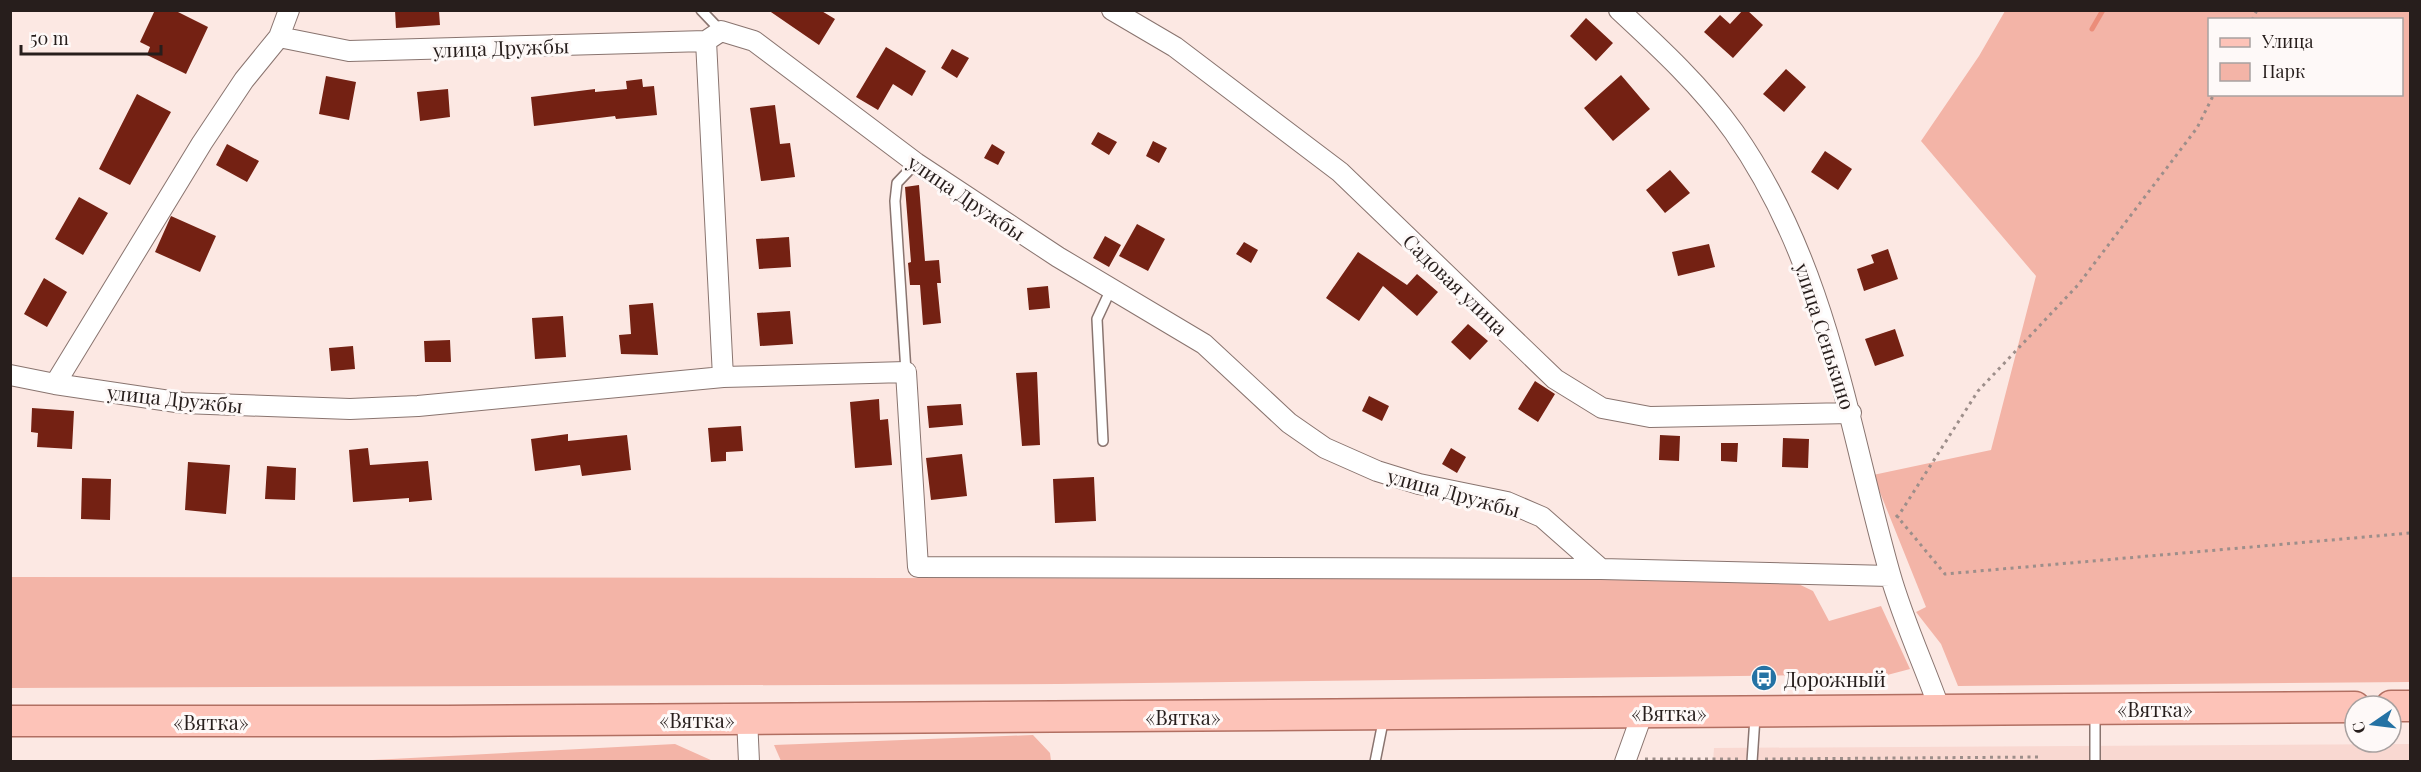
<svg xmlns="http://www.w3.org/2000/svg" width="2421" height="772" viewBox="0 0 2421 772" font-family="'Playfair Display',serif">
  <rect width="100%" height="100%" fill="#fce8e3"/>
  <path fill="#f9d8d1" d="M 2410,744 L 2410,762 L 1713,762 L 1714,748 Z"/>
  <path fill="#f3b4a7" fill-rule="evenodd" d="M 2005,11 L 2410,11 L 2410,682 L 1958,686 L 1941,644 L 1916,612 L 1926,607 L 1873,475 L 1991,450 L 2036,276 L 1921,141 L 1979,56 ZM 2210,20 L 2402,20 L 2402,94 L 2210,94 Z
    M 10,577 L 1788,579 L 1813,591 L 1829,621 L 1881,606 L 1910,669 L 1872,679 L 1817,675 L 1058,684 L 11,688 Z
    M 1033,735 L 1050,753 L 1051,761 L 781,761 L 774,745 Z
    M 675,744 L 713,761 L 354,761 Z"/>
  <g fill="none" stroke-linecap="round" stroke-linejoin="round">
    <path stroke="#eb8d7a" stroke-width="5" d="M 2092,29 L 2103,10"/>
  </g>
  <path fill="#742113" d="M 155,10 L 174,10 L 208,27 L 186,74 L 147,55 L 150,47 L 140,42 Z
    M 395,10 L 439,11 L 440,25 L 396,28 Z
    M 768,10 L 820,10 L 835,19 L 819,45 Z
    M 1743,10 L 1747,10 L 1763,25 L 1733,58 L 1704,32 L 1720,15 L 1730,24 Z
    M 1586,18 L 1613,43 L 1596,61 L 1570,36 Z
    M 886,47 L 926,71 L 912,96 L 893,84 L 878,110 L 856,97 Z
    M 952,49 L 969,58 L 957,78 L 941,68 Z
    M 1786,69 L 1806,87 L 1784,112 L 1763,94 Z
    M 1621,75 L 1650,109 L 1613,141 L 1584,108 Z
    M 326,76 L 356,82 L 349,120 L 319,114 Z
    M 642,79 L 643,87 L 654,86 L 657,115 L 616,119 L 615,116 L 534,126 L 531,97 L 595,89 L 595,92 L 627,89 L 626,81 Z
    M 448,89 L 450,117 L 420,121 L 417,92 Z
    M 137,94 L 171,112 L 130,185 L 99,169 Z
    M 775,105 L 780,144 L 790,143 L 795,177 L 761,181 L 750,108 Z
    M 1098,132 L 1117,142 L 1109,155 L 1091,144 Z
    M 1153,141 L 1167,148 L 1159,163 L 1146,156 Z
    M 227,144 L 259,161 L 247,182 L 216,165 Z
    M 992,144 L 1005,152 L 998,165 L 984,158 Z
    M 1825,151 L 1852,169 L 1838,190 L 1811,172 Z
    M 1670,170 L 1690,193 L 1665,213 L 1646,190 Z
    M 919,185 L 925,261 L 939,260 L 941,283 L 937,283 L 941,323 L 923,325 L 920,285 L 910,285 L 908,263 L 911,262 L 905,187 Z
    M 79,197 L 108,213 L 83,255 L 55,239 Z
    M 171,216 L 216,236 L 200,272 L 155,252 Z
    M 1137,224 L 1165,239 L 1148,271 L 1119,256 Z
    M 1105,236 L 1121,245 L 1109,267 L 1093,258 Z
    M 789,237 L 791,267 L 759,269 L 756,239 Z
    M 1244,242 L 1258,250 L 1251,263 L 1236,254 Z
    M 1709,244 L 1715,267 L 1678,276 L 1672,252 Z
    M 1888,249 L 1898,279 L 1864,291 L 1857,269 L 1874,263 L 1871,255 Z
    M 1358,252 L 1407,285 L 1417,274 L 1438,292 L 1417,316 L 1383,286 L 1359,321 L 1326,298 Z
    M 44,278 L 67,292 L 47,327 L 24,314 Z
    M 1048,286 L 1050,308 L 1029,310 L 1027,288 Z
    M 653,303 L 658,355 L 621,354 L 619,335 L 631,334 L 629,305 Z
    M 790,311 L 793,344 L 760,346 L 757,313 Z
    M 563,316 L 566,357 L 535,359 L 532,318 Z
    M 1468,324 L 1488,341 L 1470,360 L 1451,342 Z
    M 1895,329 L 1904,356 L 1875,366 L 1865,339 Z
    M 450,340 L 451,362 L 425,362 L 424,341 Z
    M 353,346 L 355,369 L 331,371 L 329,348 Z
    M 1037,372 L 1040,445 L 1022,446 L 1016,373 Z
    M 1535,381 L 1555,394 L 1538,422 L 1518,409 Z
    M 1369,396 L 1389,406 L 1382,421 L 1362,411 Z
    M 879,399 L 880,420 L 888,419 L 892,465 L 855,468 L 850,402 Z
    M 961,404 L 963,425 L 929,428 L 927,406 Z
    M 32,408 L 74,411 L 72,449 L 37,447 L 38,433 L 31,432 Z
    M 741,426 L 743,451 L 726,452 L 726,461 L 711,462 L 708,428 Z
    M 568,434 L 568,441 L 627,435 L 631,470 L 582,476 L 580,465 L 535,471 L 531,439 Z
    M 1660,435 L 1680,436 L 1679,461 L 1659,460 Z
    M 1783,438 L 1809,439 L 1808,468 L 1782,467 Z
    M 1721,443 L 1738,443 L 1737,462 L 1721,461 Z
    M 368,448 L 370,465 L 428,461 L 432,500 L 409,502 L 409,498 L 353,502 L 349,450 Z
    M 1451,448 L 1466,457 L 1457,473 L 1442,464 Z
    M 962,454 L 967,496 L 931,500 L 926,458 Z
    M 188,462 L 230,465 L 226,514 L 185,510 Z
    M 267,466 L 296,468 L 295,500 L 265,499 Z
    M 1094,477 L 1096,521 L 1055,523 L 1053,479 Z
    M 82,478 L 111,479 L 110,520 L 81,519 Z"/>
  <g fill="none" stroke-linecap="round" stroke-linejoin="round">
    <g stroke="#89746f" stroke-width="12">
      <path id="service" d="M 701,10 L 721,31
        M 906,372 L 895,201 L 897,183 L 916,163
        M 1103,441 L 1097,319 L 1111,289
        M 1375,762 L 1384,717
        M 1752,762 L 1755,717
        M 2095,762 L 2095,714"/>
    </g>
    <g stroke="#89746f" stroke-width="22">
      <path id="minor" d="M 1112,10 L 1175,47 L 1340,172 L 1555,379 L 1602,408 L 1650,417 L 1851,413
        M 1619,10 C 1660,48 1702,87 1734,132 C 1828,266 1847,422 1890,574 C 1903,620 1924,665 1940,710
        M 279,37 L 349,51 L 706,41 L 721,31 L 754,41 L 916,163 L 1058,257 L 1204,344 L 1289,423 L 1325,448 L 1377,471 L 1419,484 L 1507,502 L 1542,517 L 1601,569
        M 706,41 L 723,377
        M 10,375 L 55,384 L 202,143 L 244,80 L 279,37 L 289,10
        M 55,384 L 183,403 L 350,409 L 418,406 L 723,377 L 906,372 L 918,567 L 1601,569 L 1890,576
        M 747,718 L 749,762
        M 1625,762 L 1643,712"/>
    </g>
    <g stroke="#b16f62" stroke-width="33">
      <path id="primary" d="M 2391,706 L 2410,706
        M 10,721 L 448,721 L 2355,707"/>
    </g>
    <path stroke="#9d8e8a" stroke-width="3" stroke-dasharray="3 4.5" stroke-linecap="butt" d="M 2252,20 L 2257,10
      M 1896,515 L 1945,574 L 2410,533
      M 1897,518 L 1978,391 L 2078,285 L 2197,128 L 2214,94
      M 1645,759 L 1738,759
      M 1765,759 L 2041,757"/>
    <use href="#service" stroke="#fff" stroke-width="9"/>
    <use href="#minor" stroke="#fff" stroke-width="20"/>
    <use href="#primary" stroke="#fdc3b8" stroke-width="30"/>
  </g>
  <defs>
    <g id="bus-disc" transform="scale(1.35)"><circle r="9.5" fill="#2572a4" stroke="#fef9f8"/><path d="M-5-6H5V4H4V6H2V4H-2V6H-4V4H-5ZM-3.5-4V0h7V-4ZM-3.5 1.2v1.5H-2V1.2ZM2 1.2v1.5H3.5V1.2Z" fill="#fff"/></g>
  </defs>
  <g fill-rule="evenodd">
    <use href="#bus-disc" x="1764" y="678"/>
  </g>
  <g text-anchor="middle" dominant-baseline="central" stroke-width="6" stroke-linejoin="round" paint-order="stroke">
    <g font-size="20" fill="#271e1c" stroke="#fef9f8">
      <text transform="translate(501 47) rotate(-2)">улица Дружбы</text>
      <text transform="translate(967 197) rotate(34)">улица Дружбы</text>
      <text transform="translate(1456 284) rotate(44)">Садовая улица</text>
      <text transform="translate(1826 336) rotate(72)">улица Сенькино</text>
      <text transform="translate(175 398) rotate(6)">улица Дружбы</text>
      <text transform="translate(1454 492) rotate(15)">улица Дружбы</text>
      <text x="2155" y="708">«Вятка»</text>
      <text x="1669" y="712">«Вятка»</text>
      <text x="1183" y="716">«Вятка»</text>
      <text x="697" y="719">«Вятка»</text>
      <text x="211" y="721">«Вятка»</text>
    </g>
    <g font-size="20" fill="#271e1c" stroke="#fef9f8" text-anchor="start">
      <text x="1784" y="678">Дорожный</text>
    </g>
  </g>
  <rect width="2421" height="772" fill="none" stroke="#271e1c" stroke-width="24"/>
  <rect x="2208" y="18" width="195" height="78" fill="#fef9f8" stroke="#a8a1a0" stroke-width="1.5"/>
  <rect x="2220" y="38" width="30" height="9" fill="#fdc3b8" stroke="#a8a1a0" stroke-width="1.5"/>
  <text x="2262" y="48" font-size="18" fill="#271e1c">Улица</text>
  <rect x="2220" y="63" width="30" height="18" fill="#f3b4a7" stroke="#a8a1a0" stroke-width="1.5"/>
  <text x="2262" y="78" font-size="18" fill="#271e1c">Парк</text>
  <g transform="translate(2373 724) rotate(256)"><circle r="28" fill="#fef9f8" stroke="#a8a1a0" stroke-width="1.5"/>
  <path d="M0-4.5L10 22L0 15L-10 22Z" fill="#2572a4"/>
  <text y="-9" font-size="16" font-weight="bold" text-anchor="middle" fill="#271e1c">С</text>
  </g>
  <path d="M21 45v9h140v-9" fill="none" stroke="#271e1c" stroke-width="3"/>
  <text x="30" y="45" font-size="18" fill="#271e1c" stroke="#fef9f8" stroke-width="4.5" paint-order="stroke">50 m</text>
</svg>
